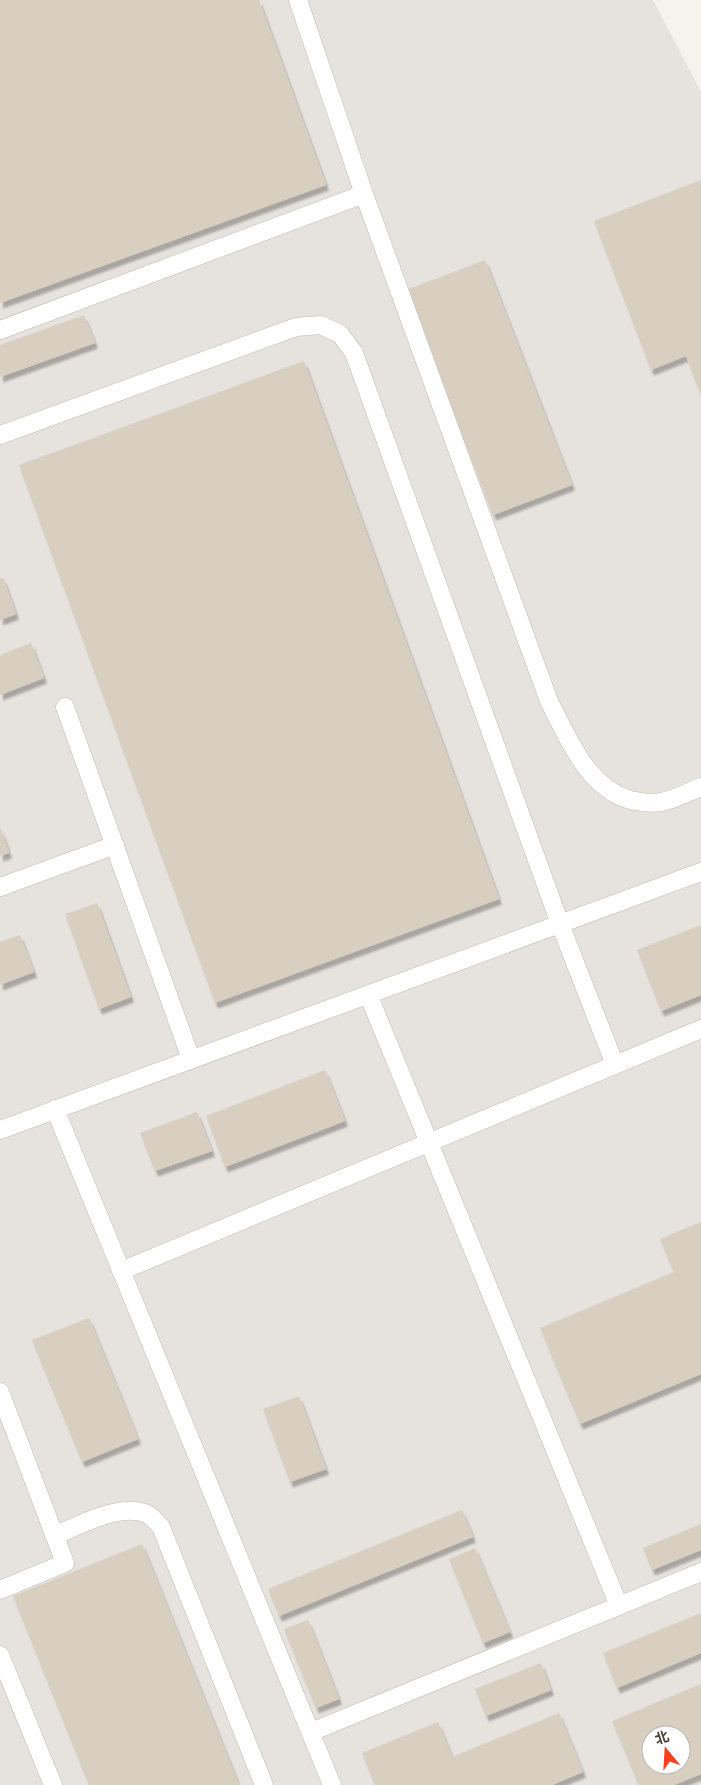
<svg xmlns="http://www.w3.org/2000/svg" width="701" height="1785" viewBox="0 0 701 1785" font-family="Mulish,'Noto Sans SC',sans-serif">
  <defs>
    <filter id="shadow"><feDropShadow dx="3" dy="5.5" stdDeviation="1" flood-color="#0004"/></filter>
  </defs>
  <rect width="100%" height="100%" fill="#f6f3ec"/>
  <path fill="#e6e2dd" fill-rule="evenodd" d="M 0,0 L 653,0 L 701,92 L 701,1785 L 0,1785 ZM 651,1735 L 681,1735 L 681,1765 L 651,1765 Z"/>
  <path fill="#d8cfc1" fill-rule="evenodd" filter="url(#shadow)" d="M 0,0 L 259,0 L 326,185 L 0,303 Z
    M 701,180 L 701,396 L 686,356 L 651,370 L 594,221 Z
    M 485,260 L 572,485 L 493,515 L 406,290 Z
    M 84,315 L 95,343 L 0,377 L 0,345 Z
    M 304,361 L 499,899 L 215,1003 L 19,465 Z
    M 3,578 L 16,614 L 0,620 L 0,579 Z
    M 31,643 L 44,678 L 0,695 L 0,655 Z
    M 0,827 L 9,853 L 0,856 Z
    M 97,903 L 131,997 L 99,1009 L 65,914 Z
    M 701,925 L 701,995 L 661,1011 L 637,950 Z
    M 20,935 L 34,972 L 0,985 L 0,942 Z
    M 325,1070 L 345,1121 L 225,1167 L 206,1116 Z
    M 197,1112 L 212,1151 L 155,1171 L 140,1133 Z
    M 701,1222 L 701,1374 L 580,1424 L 540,1328 L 674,1272 L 660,1239 Z
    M 89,1318 L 138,1439 L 82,1462 L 32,1340 Z
    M 299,1396 L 326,1469 L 290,1482 L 263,1409 Z
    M 462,1510 L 473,1537 L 279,1616 L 268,1589 Z
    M 701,1524 L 701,1550 L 652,1570 L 643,1548 Z
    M 142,1544 L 239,1785 L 89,1785 L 13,1596 Z
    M 475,1548 L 510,1632 L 483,1643 L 449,1559 Z
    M 701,1613 L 701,1653 L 617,1688 L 603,1653 Z
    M 308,1620 L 339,1699 L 316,1708 L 284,1629 Z
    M 541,1663 L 551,1690 L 486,1716 L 475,1689 Z
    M 701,1684 L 701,1774 L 674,1785 L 639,1785 L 612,1721 ZM 651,1735 L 681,1735 L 681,1765 L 651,1765 Z
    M 559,1713 L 583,1772 L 552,1785 L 375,1785 L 362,1753 L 438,1722 L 452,1757 Z"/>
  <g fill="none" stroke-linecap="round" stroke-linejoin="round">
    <g stroke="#c2bbae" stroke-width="19">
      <path id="lane" d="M 364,194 L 549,701 C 568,738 587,787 630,800 C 640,802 651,804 661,802 C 674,800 688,792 701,787
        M 0,330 L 364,194 L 298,0
        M 0,435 L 296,327 L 321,325 L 340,334 L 354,353 L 560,924 L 615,1065
        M 65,707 L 191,1059
        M 0,887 L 115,845
        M 368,994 L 619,1606
        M 55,1109 L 332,1785
        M 0,1130 L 701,872
        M 121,1271 L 701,1029
        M 0,1392 L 65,1563 L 0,1590
        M 54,1536 C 78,1526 121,1502 147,1514 C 152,1516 157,1523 161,1527 L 264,1785
        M 0,1655 L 53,1785
        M 311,1732 L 701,1572"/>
    </g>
    <use href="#lane" stroke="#fff" stroke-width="18"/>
  </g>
  <g transform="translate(666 1750) rotate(342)"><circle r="24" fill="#ffffff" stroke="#b7b4b0"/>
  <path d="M0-4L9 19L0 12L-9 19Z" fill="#fc3f1d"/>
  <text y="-8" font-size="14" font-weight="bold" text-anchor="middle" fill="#4b4439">北</text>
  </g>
</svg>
